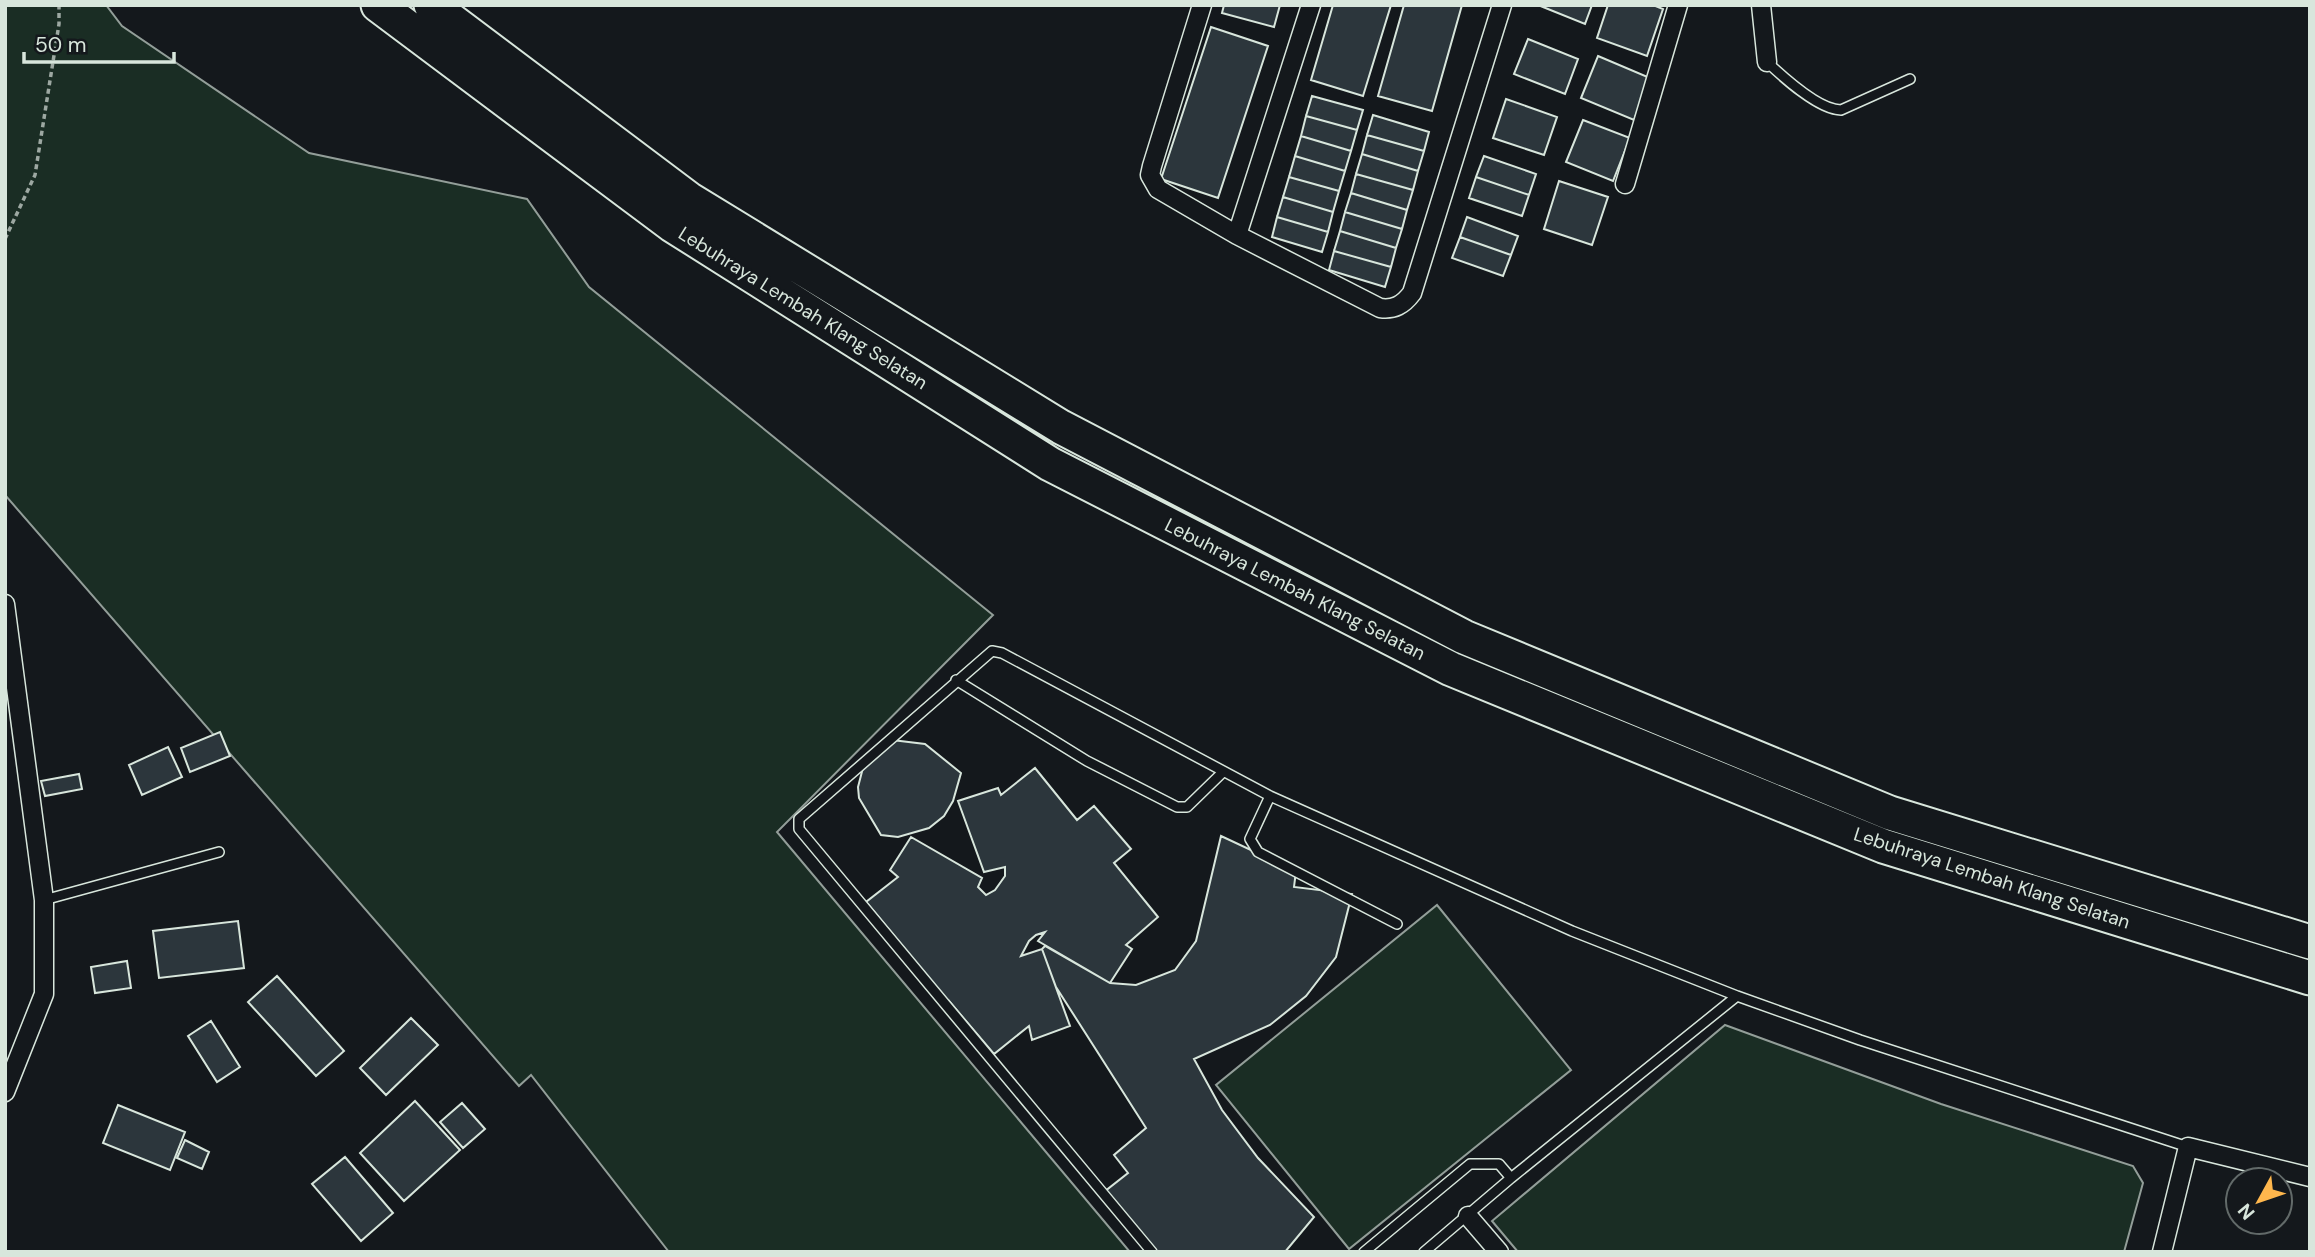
<svg xmlns="http://www.w3.org/2000/svg" width="2315" height="1257" viewBox="0 0 2315 1257" font-family="'DM Sans',sans-serif">
  <rect width="100%" height="100%" fill="#14181c"/>
  <path fill="#1a2d24" stroke="#939e99" stroke-width="2" d="M 5,5 L 106,5 L 122,26 L 309,153 L 527,199 L 589,287 L 993,615 L 777,832 L 1130,1252 L 669,1252 L 531,1075 L 519,1086 L 5,495 Z
    M 1437,905 L 1571,1070 L 1349,1249 L 1216,1085 Z
    M 1725,1025 L 1941,1104 L 2133,1166 L 2143,1183 L 2124,1252 L 1518,1252 L 1492,1221 Z"/>
  <path fill="#2c363c" stroke="#d8e6dc" stroke-width="2" d="M 1224,5 L 1280,5 L 1274,27 L 1222,13 Z
    M 1333,5 L 1391,5 L 1363,96 L 1311,80 Z
    M 1404,5 L 1462,5 L 1432,111 L 1378,96 Z
    M 1538,5 L 1592,5 L 1585,24 Z
    M 1608,5 L 1653,5 L 1663,9 L 1647,56 L 1597,38 Z
    M 1211,27 L 1268,46 L 1218,198 L 1161,179 Z
    M 1528,39 L 1578,59 L 1565,94 L 1514,74 Z
    M 1598,56 L 1650,78 L 1634,120 L 1581,98 Z
    M 1312,96 L 1363,110 L 1357,130 L 1306,116 Z
    M 1506,99 L 1557,117 L 1544,155 L 1493,138 Z
    M 1373,115 L 1429,132 L 1424,151 L 1367,135 Z
    M 1306,116 L 1357,130 L 1351,151 L 1301,136 Z
    M 1583,120 L 1630,138 L 1613,181 L 1566,162 Z
    M 1367,135 L 1424,151 L 1418,171 L 1362,154 Z
    M 1301,136 L 1351,151 L 1345,171 L 1295,156 Z
    M 1362,154 L 1418,171 L 1413,190 L 1356,174 Z
    M 1295,156 L 1345,171 L 1339,191 L 1289,177 Z
    M 1484,156 L 1536,174 L 1529,195 L 1476,177 Z
    M 1356,174 L 1413,190 L 1407,210 L 1351,193 Z
    M 1289,177 L 1339,191 L 1333,212 L 1283,197 Z
    M 1476,177 L 1529,195 L 1522,216 L 1469,198 Z
    M 1559,181 L 1608,197 L 1592,245 L 1544,229 Z
    M 1351,193 L 1407,210 L 1402,229 L 1345,212 Z
    M 1283,197 L 1333,212 L 1328,232 L 1277,217 Z
    M 1345,212 L 1402,229 L 1396,248 L 1340,231 Z
    M 1277,217 L 1328,232 L 1322,252 L 1272,237 Z
    M 1467,217 L 1518,236 L 1511,255 L 1460,237 Z
    M 1340,231 L 1396,248 L 1391,267 L 1334,251 Z
    M 1460,237 L 1511,255 L 1503,276 L 1452,258 Z
    M 1334,251 L 1391,267 L 1385,287 L 1329,270 Z
    M 220,732 L 230,756 L 190,772 L 181,748 Z
    M 892,740 L 925,744 L 961,773 L 953,801 L 944,816 L 929,828 L 898,837 L 881,835 L 859,798 L 858,787 L 865,760 Z
    M 168,747 L 182,777 L 142,795 L 129,765 Z
    M 1035,768 L 1077,820 L 1094,806 L 1131,849 L 1114,863 L 1158,917 L 1126,945 L 1132,949 L 1110,983 L 1038,941 L 1045,932 L 1036,935 L 1029,941 L 1021,956 L 1042,949 L 1070,1026 L 1032,1040 L 1029,1026 L 994,1054 L 949,1001 L 944,1005 L 905,959 L 910,955 L 866,902 L 898,877 L 890,870 L 911,837 L 982,878 L 978,887 L 986,895 L 995,890 L 1005,876 L 1005,867 L 984,872 L 958,801 L 998,788 L 1001,795 Z
    M 79,774 L 82,789 L 45,796 L 41,781 Z
    M 1221,836 L 1296,871 L 1294,887 L 1352,894 L 1336,957 L 1306,996 L 1270,1025 L 1194,1059 L 1222,1110 L 1258,1158 L 1314,1217 L 1285,1252 L 1154,1252 L 1104,1192 L 1128,1173 L 1114,1155 L 1146,1128 L 1056,987 L 1042,949 L 1045,946 L 1110,983 L 1136,985 L 1175,970 L 1196,941 Z
    M 238,921 L 244,968 L 159,978 L 153,931 Z
    M 127,961 L 131,988 L 95,993 L 91,967 Z
    M 277,976 L 344,1051 L 316,1076 L 248,1002 Z
    M 411,1018 L 438,1045 L 386,1095 L 360,1068 Z
    M 211,1021 L 240,1067 L 217,1082 L 188,1036 Z
    M 415,1101 L 460,1150 L 404,1201 L 360,1153 Z
    M 462,1103 L 485,1129 L 463,1148 L 440,1122 Z
    M 118,1105 L 185,1132 L 170,1170 L 103,1143 Z
    M 185,1140 L 209,1152 L 202,1169 L 177,1158 Z
    M 345,1157 L 393,1213 L 361,1241 L 312,1184 Z"/>
  <g fill="none" stroke-linecap="round" stroke-linejoin="round">
    <g stroke="#d8e6dc" stroke-width="12">
      <path id="lane" d="M 1767,62 C 1784,78 1819,110 1841,110 L 1910,79
        M 956,680 L 1087,761 L 1177,807 L 1187,807 L 1223,772
        M 1270,796 L 1250,839 L 1258,852 L 1397,924
        M 44,900 L 219,852
        M 1152,1252 L 799,829 L 799,819 L 992,651 L 1002,653 L 1270,796 L 1572,931 L 1737,996 L 1860,1040 L 2188,1147
        M 1364,1252 L 1470,1164 L 1499,1164 L 1511,1178
        M 1424,1252 L 1511,1178 L 1737,996"/>
    </g>
    <g stroke="#d8e6dc" stroke-width="21">
      <path id="street" d="M 1202,5 L 1152,166 L 1150,175 L 1158,189 L 1237,235 L 1380,308 C 1394,310 1403,305 1412,293 L 1502,5
        M 1761,5 L 1767,62
        M 1625,184 L 1678,5
        M 1237,235 L 1311,5
        M 5,604 L 44,900 L 44,994 L 5,1092
        M 1468,1216 L 1499,1252
        M 2162,1252 L 2188,1147 L 2310,1177"/>
    </g>
    <g stroke="#d8e6dc" stroke-width="37">
      <path id="highway" d="M 378,5 L 672,225 L 1050,464 L 1451,669 L 1883,846 L 2310,978
        M 431,5 L 689,199 L 1061,427 L 1464,637 L 1890,813 L 2310,942"/>
    </g>
    <path stroke="#9da8a2" stroke-width="3.5" stroke-dasharray="5 3.5" stroke-linecap="butt" d="M 5,239 L 35,175 L 59,24 L 59,5"/>
    <use href="#lane" stroke="#14181c" stroke-width="9"/>
    <use href="#street" stroke="#14181c" stroke-width="18"/>
    <use href="#highway" stroke="#14181c" stroke-width="33"/>
  </g>
  <g text-anchor="middle" dominant-baseline="central" stroke-width="5" stroke-linejoin="round" paint-order="stroke">
    <g font-size="19" fill="#d8e6dc" stroke="#14181c">
      <text transform="translate(803 308) rotate(32)">Lebuhraya Lembah Klang Selatan</text>
      <text transform="translate(1295 589) rotate(27)">Lebuhraya Lembah Klang Selatan</text>
      <text transform="translate(1992 878) rotate(18)">Lebuhraya Lembah Klang Selatan</text>
    </g>
  </g>
  <rect width="2315" height="1257" fill="none" stroke="#d8e6dc" stroke-width="14"/>
  <g transform="translate(2259 1201) rotate(230)"><circle r="33" fill="#14181c" stroke="#626a69" stroke-width="2"/>
  <path d="M0-5L12 26L0 18L-12 26Z" fill="#ffb74d"/>
  <text y="-10" font-size="19" font-weight="bold" text-anchor="middle" fill="#d8e6dc">N</text>
  </g>
  <path d="M24 52v10h150v-10" fill="none" stroke="#d8e6dc" stroke-width="3.5"/>
  <text x="35" y="52" font-size="21" fill="#d8e6dc" stroke="#14181c" stroke-width="5" paint-order="stroke">50 m</text>
</svg>
